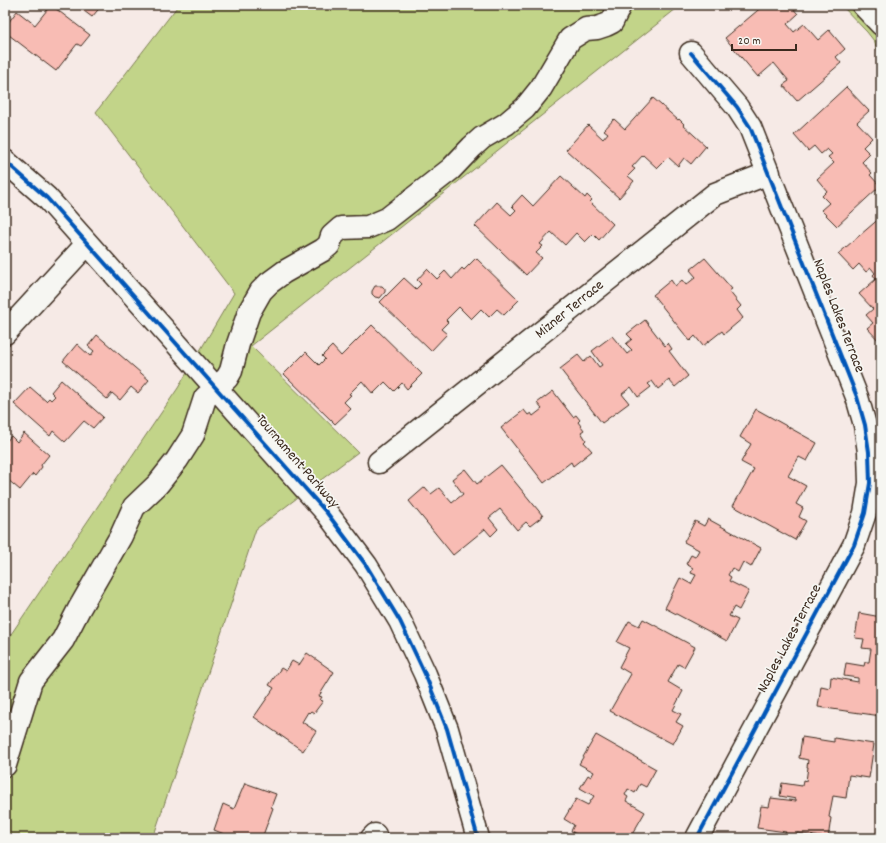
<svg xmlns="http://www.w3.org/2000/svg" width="886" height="843" viewBox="0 0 886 843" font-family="Dekko,sans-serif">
  <rect width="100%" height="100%" fill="#f6eae6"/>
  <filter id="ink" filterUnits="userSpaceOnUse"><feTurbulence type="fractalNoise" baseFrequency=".025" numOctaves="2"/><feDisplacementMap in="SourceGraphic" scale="8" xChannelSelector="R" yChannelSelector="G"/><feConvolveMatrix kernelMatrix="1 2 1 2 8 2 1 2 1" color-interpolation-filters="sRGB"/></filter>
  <g filter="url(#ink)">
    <path fill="#c2d489" stroke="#7e7f54" d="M 179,5 L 681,5 L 251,346 L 358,452 L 256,529 L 153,838 L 5,838 L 5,643 L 178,388 L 234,293 L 96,112 L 177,7 Z
      M 841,5 L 881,5 L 881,59 L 874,41 L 867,32 Z"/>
    <path fill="#f8bcb4" stroke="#3b2a1e" d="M 51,5 L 90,35 L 81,46 L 77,44 L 56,71 L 5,32 L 5,27 L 17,11 L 35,25 Z
      M 76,5 L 102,5 L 92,17 Z
      M 764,5 L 790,5 L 798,14 L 787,24 L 794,32 L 804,24 L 818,40 L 829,30 L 845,49 L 836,57 L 841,63 L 797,101 L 783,85 L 789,81 L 774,63 L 758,77 L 725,38 Z
      M 846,87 L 869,111 L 857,122 L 872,138 L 863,147 L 870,154 L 862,162 L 872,173 L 870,175 L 880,186 L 837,226 L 821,210 L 829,203 L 822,196 L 827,191 L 817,179 L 834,163 L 828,157 L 832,154 L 827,149 L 821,154 L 814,146 L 808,151 L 794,135 Z
      M 653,98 L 678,120 L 679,119 L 684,124 L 683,125 L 706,146 L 691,164 L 684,158 L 678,166 L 668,157 L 657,168 L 643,155 L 632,167 L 635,169 L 628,176 L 634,181 L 619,198 L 566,150 L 588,125 L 603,139 L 608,133 L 604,130 L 614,119 L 625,129 Z
      M 561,176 L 585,198 L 587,195 L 592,200 L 590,202 L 613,224 L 599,240 L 593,234 L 585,242 L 576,233 L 565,245 L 551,232 L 540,244 L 543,246 L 536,253 L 542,258 L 526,275 L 475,226 L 497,202 L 511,215 L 516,210 L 512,206 L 522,195 L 533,206 Z
      M 881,217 L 881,343 L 867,328 L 873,323 L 866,315 L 873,309 L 859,294 L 876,279 L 873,275 L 875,273 L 871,268 L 866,272 L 859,264 L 853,270 L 838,254 Z
      M 476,258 L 519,300 L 504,315 L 497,309 L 489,317 L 481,309 L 471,319 L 459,307 L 446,320 L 448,322 L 441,329 L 447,334 L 431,351 L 380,302 L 404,278 L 416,289 L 421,284 L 417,280 L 427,269 L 437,279 L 445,271 L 452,279 L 462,268 L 464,270 Z
      M 705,258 L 732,289 L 729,291 L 741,306 L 737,310 L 743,318 L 724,334 L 722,331 L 703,346 L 695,336 L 690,341 L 653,295 L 671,280 L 675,286 L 682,280 L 686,285 L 696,277 L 690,270 Z
      M 375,286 L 382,286 L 385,289 L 385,292 L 380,298 L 375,297 L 372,294 L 372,291 Z
      M 645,320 L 665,346 L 668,343 L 672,349 L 669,351 L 688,376 L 675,387 L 669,380 L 658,389 L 652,381 L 648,384 L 651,387 L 638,397 L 631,387 L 622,394 L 629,403 L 602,423 L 560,369 L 578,355 L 584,362 L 591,356 L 599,367 L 602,365 L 592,351 L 612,336 L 627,354 L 632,350 L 626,344 L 632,339 L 627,334 Z
      M 372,325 L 422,374 L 407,389 L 402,383 L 394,391 L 385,382 L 373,394 L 362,381 L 349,394 L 351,395 L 344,402 L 351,409 L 335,424 L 284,374 L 306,352 L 319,365 L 325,359 L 322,356 L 332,346 L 341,356 Z
      M 97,335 L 149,380 L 138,393 L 131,387 L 120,400 L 112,393 L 107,399 L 63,361 L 77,344 L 90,356 L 94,351 L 88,346 Z
      M 61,380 L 103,417 L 93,428 L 84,421 L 65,442 L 53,431 L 50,436 L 14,404 L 30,387 L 46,401 L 49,398 L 51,400 L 55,396 L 51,392 Z
      M 553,391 L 573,417 L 576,415 L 580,420 L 578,422 L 584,430 L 581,432 L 586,440 L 584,442 L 592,451 L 573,466 L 571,462 L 544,483 L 501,428 L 524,410 L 528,415 L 531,413 L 533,416 L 542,409 L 537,403 Z
      M 756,409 L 817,443 L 807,461 L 799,457 L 788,476 L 806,486 L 796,504 L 803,508 L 799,517 L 806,521 L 795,540 L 733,506 L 754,469 L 741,462 L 751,444 L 740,437 Z
      M 24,433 L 49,455 L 41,465 L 42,467 L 35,476 L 33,474 L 20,490 L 7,479 L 5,482 L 5,443 L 11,436 L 17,442 Z
      M 501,465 L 543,516 L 530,526 L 526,522 L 517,530 L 500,509 L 489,518 L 498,529 L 491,536 L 485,529 L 453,555 L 409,501 L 425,487 L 431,494 L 439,488 L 452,503 L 463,494 L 452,479 L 465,469 L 477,484 Z
      M 708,519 L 761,548 L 751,567 L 743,562 L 738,572 L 732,568 L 728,575 L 731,577 L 729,581 L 749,591 L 739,610 L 734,607 L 729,616 L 738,620 L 727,641 L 665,608 L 680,578 L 691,584 L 696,575 L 691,573 L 693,568 L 686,564 L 691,555 L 695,557 L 699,550 L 684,542 L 695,521 L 704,526 Z
      M 859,613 L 881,617 L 881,716 L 818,707 L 821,686 L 830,688 L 831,677 L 858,682 L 858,678 L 844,676 L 846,663 L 864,666 L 865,662 L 869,662 L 871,649 L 862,648 L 864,639 L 855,638 Z
      M 643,619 L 695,647 L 684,667 L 678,664 L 668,682 L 683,691 L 673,710 L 681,714 L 676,722 L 683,726 L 673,744 L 610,711 L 631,674 L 619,667 L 629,648 L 617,642 L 629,621 L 639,626 Z
      M 307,653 L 334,672 L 319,696 L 322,697 L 320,700 L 323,701 L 314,713 L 311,711 L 309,713 L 308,712 L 302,722 L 316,731 L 303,751 L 254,717 L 274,688 L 269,685 L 281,668 L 286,671 L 292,661 L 299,665 Z
      M 596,735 L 656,769 L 646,787 L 640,784 L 635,793 L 628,789 L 625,795 L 628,797 L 626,801 L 645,812 L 630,838 L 583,838 L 571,831 L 574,825 L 564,819 L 576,799 L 588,805 L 594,796 L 580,788 L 588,775 L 591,777 L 594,772 L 579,764 Z
      M 802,737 L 834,742 L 834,738 L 874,744 L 869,778 L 849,775 L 846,798 L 833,796 L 829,817 L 831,818 L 828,838 L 797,833 L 796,836 L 785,834 L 786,832 L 757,828 L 761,806 L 769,807 L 771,798 L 796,801 L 796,799 L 780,796 L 782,783 L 802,786 L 803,780 L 806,781 L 808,767 L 807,767 L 808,760 L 799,758 Z
      M 245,783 L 276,794 L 271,807 L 273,808 L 262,838 L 223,838 L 224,834 L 214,830 L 223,804 L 234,809 Z"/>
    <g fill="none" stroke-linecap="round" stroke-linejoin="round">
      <g stroke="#3b2a1e" stroke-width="25">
        <path id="minor" d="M 863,5 L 881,24
          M 691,53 L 737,107 L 750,127 L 857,397 L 865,425 L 869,452 L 870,483 L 865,513 L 854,545 L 697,838
          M 5,161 L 47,198 L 327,513 L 366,565 L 400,621 L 425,674 L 447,729 L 478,838
          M 5,333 L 87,244
          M 379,462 L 715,194 L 769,173
          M 5,765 L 31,681 L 63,640 L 79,609 L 121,536 L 134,507 L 158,484 L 177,460 L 193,435 L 205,398 L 227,378 L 231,371 L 238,344 L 249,312 L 261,291 L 269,283 L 284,272 L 323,250 L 329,245 L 332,236 L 341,228 L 368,227 L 387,219 L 451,169 L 472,147 L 482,138 L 506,124 L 525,108 L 541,88 L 570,39 L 586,29 L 597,28 L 606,25 L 612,22 L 620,5
          M 372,838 L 375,835"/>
      </g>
      <use href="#minor" stroke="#f6f6f2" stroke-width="22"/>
      <g stroke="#f6f6f2" stroke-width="6">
        <path id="cycleway" d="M 691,53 L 737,107 L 750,127 L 857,397 L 865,425 L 869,452 L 870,483 L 865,513 L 854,545 L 697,838
          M 5,161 L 47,198 L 327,513 L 366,565 L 400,621 L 425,674 L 447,729 L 478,838"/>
      </g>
      <use href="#cycleway" stroke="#0057b8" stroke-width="4"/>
    </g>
  </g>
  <g text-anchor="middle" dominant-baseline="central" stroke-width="3.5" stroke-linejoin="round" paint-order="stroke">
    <g font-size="15" fill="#3b2a1e" stroke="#f6f6f2">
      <text transform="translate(570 310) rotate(-39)">Mizner Terrace</text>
      <text transform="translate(838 316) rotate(69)">Naples Lakes Terrace</text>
      <text transform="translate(297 462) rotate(49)">Tournament Parkway</text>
      <text transform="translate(790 639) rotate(-62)">Naples Lakes Terrace</text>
    </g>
  </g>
  <rect width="886" height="843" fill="none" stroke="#f6f6f2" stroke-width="20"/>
  <rect x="10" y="10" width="866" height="823" fill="none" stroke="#3b2a1e" stroke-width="1.5" filter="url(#ink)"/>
  <path d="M732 44v6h64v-6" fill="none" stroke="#3b2a1e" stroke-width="2"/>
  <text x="738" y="44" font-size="12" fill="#3b2a1e" stroke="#f6f6f2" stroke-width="3" paint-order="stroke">20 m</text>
</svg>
